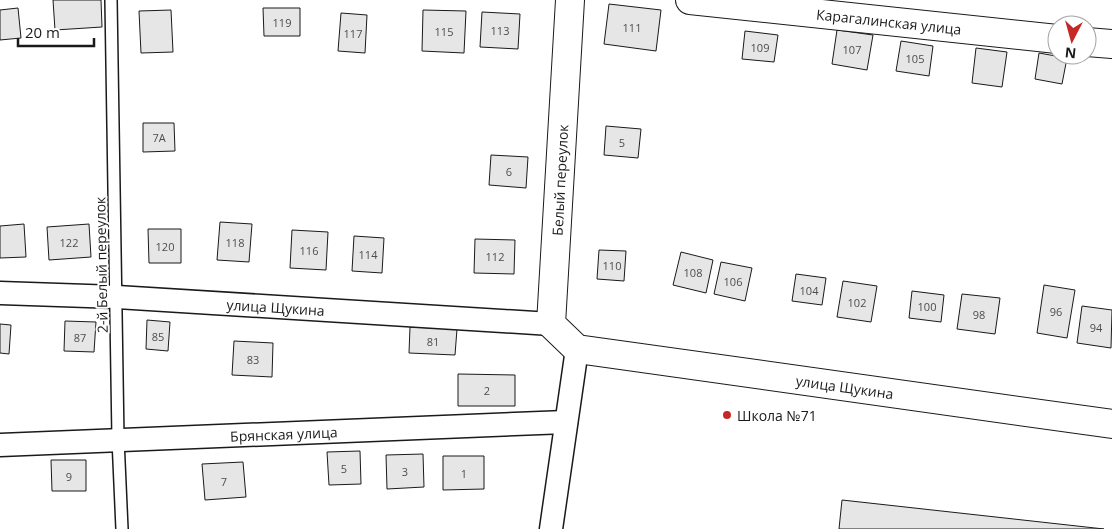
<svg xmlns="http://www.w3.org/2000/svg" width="1112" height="529" viewBox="0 0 1112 529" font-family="'Open Sans',sans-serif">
  <rect width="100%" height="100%" fill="#fff"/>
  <path fill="#e6e6e6" stroke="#1a1a1a" d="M 53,0 L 101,0 L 102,27 L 55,30 Z
    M 609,4 L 661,10 L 656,51 L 604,44 Z
    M 18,8 L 21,38 L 0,40 L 0,10 Z
    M 263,8 L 300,8 L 300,36 L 264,36 Z
    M 171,10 L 173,52 L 141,53 L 139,11 Z
    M 423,10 L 466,11 L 464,53 L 422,51 Z
    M 482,12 L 520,14 L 518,49 L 480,47 Z
    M 341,13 L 367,15 L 365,53 L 338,51 Z
    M 837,30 L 873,35 L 867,70 L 832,64 Z
    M 745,31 L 778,35 L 774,62 L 742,59 Z
    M 901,41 L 933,46 L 929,76 L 896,71 Z
    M 976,48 L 1007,52 L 1002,87 L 972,83 Z
    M 1039,53 L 1067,58 L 1062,84 L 1035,79 Z
    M 143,123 L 174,123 L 175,151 L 143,152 Z
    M 606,126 L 641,129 L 638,158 L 604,155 Z
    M 491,155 L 528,157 L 526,188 L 489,185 Z
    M 220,222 L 252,224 L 249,262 L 217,260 Z
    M 24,224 L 26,257 L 0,258 L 0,226 Z
    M 89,224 L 91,257 L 49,260 L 47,227 Z
    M 148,229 L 181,229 L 181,263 L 149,263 Z
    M 292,230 L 328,232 L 326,270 L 290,268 Z
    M 354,236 L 384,238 L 382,273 L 352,271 Z
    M 475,239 L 515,240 L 514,274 L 474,273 Z
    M 599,250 L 626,251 L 624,281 L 597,279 Z
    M 681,252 L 713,260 L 706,293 L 673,285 Z
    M 721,262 L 752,268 L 745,301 L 714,294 Z
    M 796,274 L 826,278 L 822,305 L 792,301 Z
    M 843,281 L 877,286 L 871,322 L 837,317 Z
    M 1044,285 L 1075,290 L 1067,338 L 1037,333 Z
    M 912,291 L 944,295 L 941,322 L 909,318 Z
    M 962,294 L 1000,298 L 995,334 L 957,329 Z
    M 1082,306 L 1112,310 L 1111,348 L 1077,343 Z
    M 147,320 L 170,322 L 168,351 L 146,349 Z
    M 65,321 L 96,322 L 94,352 L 64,351 Z
    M 0,324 L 11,325 L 9,354 L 0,353 Z
    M 410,327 L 457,329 L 455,355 L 409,353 Z
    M 234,341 L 273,343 L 272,377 L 232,375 Z
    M 458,374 L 515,375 L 515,406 L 458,406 Z
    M 360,451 L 361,484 L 329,485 L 327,452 Z
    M 423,454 L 424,487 L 387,489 L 386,455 Z
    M 443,456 L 484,456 L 484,489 L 443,490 Z
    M 51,460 L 86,460 L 86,491 L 52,491 Z
    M 243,462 L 246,497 L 205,500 L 202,464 Z
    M 842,500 L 1104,529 L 839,529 Z"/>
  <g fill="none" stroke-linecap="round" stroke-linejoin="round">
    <g stroke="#1a1a1a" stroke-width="14">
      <path id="service" d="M 111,0 L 118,439 L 122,529"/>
    </g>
    <g stroke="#1a1a1a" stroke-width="25">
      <g id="minor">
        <path id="s1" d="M 0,293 L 117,297 L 551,324"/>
        <path id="s2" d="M 0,445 L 566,422"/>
        <path d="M 551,529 L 577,349"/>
      </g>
    </g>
    <g stroke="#1a1a1a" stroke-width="30">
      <g id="tertiary">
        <path id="s3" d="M 570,0 L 551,324 L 577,349 L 1112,424"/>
        <path id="s4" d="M 690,0 L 1057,39"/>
        <path d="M 1087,42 L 1112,44"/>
      </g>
    </g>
    <use href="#service" stroke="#fff" stroke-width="11"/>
    <use href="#minor" stroke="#fff" stroke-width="22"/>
    <use href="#tertiary" stroke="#fff" stroke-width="28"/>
  </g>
  <circle fill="#c62828" stroke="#fff" stroke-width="2" cx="727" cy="415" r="5"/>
  <g text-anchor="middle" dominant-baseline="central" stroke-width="4" stroke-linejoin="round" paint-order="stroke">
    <g font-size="11" fill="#4d4d4d">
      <text x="282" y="22">119</text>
      <text x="632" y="27">111</text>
      <text x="500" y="30">113</text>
      <text x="444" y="31">115</text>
      <text x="353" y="33">117</text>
      <text x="760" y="47">109</text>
      <text x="852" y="49">107</text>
      <text x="915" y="58">105</text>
      <text x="159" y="137">7А</text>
      <text x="622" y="142">5</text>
      <text x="509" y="171">6</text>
      <text x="69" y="242">122</text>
      <text x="235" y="242">118</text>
      <text x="165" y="246">120</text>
      <text x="309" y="250">116</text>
      <text x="368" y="254">114</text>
      <text x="495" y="256">112</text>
      <text x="612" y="265">110</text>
      <text x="693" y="272">108</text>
      <text x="733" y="281">106</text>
      <text x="809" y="290">104</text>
      <text x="857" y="302">102</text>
      <text x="927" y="306">100</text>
      <text x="1056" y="311">96</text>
      <text x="979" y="314">98</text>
      <text x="1096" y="327">94</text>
      <text x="158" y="336">85</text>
      <text x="80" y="337">87</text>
      <text x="433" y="341">81</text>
      <text x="253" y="359">83</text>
      <text x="487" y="390">2</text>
      <text x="344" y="468">5</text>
      <text x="405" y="471">3</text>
      <text x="464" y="473">1</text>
      <text x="69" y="476">9</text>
      <text x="224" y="481">7</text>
    </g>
    <g font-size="14" fill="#1a1a1a" stroke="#fff">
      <text stroke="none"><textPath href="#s4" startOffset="200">Карагалинская улица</textPath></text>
      <text transform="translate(560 180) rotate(-87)">Белый переулок</text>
      <text transform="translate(101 265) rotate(-91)">2-й Белый переулок</text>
      <text stroke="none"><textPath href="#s1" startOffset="276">улица Щукина</textPath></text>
      <text stroke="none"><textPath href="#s3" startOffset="631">улица Щукина</textPath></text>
      <text stroke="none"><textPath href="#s2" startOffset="284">Брянская улица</textPath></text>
    </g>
    <g font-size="14" fill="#1a1a1a" stroke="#fff" text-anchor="start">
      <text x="737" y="415">Школа №71</text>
    </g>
  </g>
  <g transform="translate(1072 40) rotate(186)"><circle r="24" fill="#ffffff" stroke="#a3a3a3"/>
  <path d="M0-4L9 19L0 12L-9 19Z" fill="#c62828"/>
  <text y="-8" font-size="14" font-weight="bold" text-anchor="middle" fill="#1a1a1a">N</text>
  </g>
  <path d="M18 38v8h76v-8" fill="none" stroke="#1a1a1a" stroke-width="2.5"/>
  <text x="25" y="38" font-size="15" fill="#1a1a1a" stroke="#ffffff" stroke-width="4" paint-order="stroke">20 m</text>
</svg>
